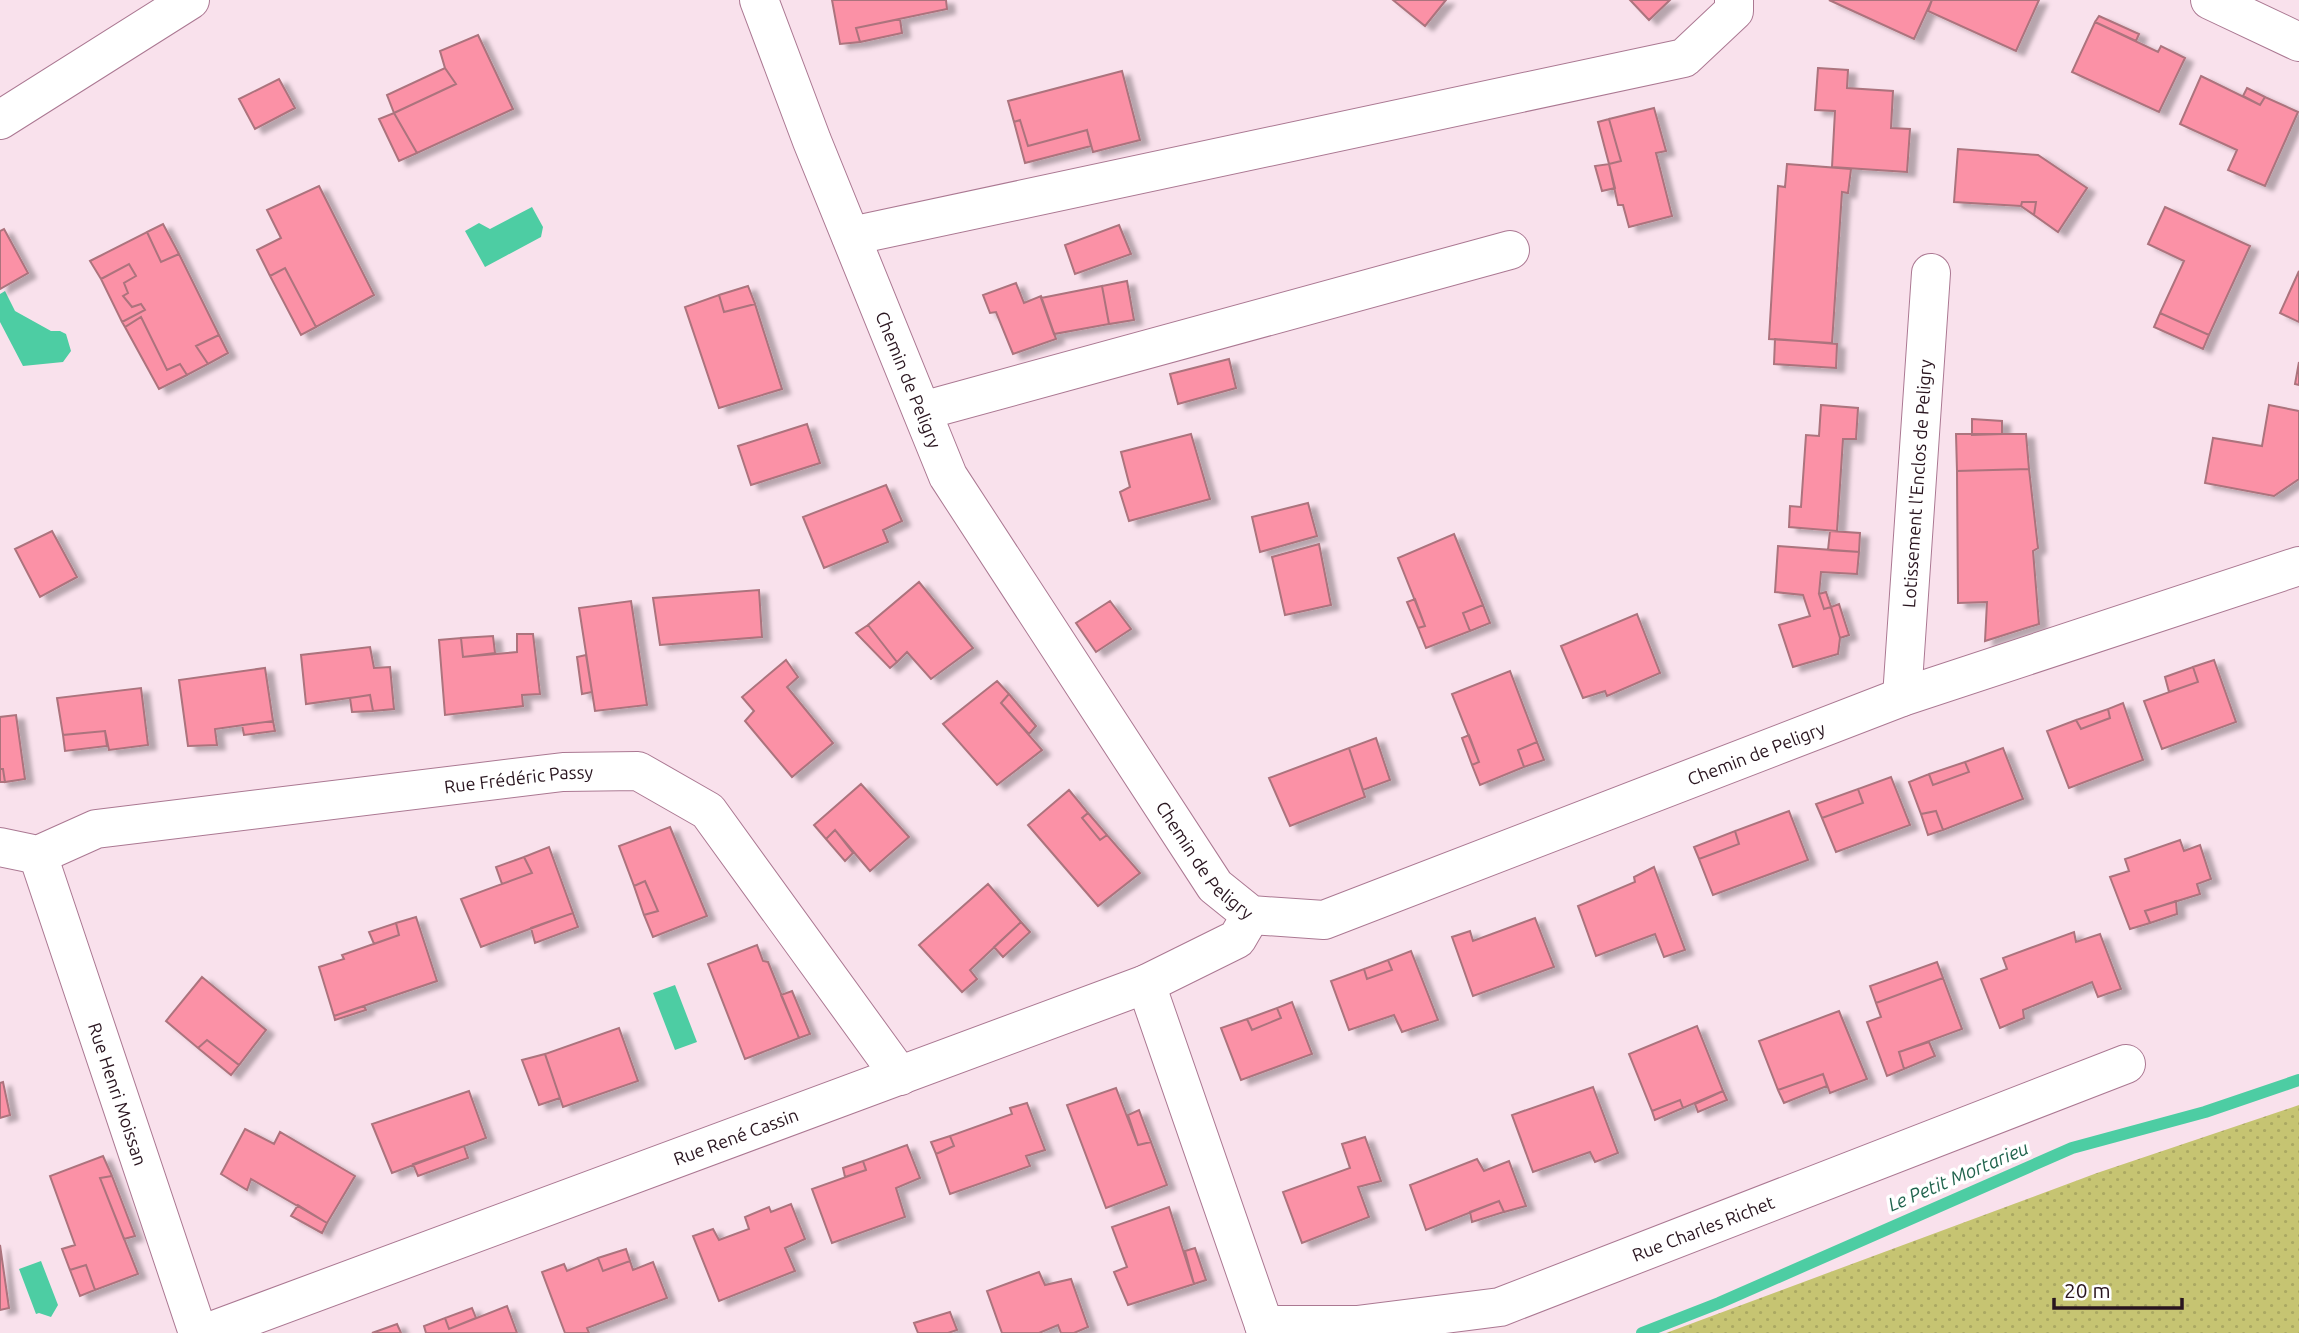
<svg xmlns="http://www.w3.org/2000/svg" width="2299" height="1333" viewBox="0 0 2299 1333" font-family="Ubuntu,sans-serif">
  <defs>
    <pattern id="grass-dots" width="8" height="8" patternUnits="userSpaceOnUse" patternTransform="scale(1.75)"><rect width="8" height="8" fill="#c6c472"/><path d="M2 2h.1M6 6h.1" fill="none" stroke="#aaa862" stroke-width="1.8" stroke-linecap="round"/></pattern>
    <filter id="shadow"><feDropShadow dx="8" dy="4.5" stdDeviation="2" flood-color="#0004"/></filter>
  </defs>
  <rect width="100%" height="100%" fill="#f9e1ec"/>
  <path fill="url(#grass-dots)" d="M 2299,1105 L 2299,1333 L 1666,1333 L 2097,1173 Z"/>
  <path fill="#4dcda3" d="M 532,207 L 543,227 L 541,237 L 485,267 L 465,231 L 479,223 L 490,229 Z
    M 5,291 L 15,311 L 51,331 L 60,331 L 66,334 L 71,351 L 63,362 L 23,366 L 0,322 L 0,294 Z
    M 675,985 L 697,1042 L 675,1050 L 653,993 Z
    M 41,1261 L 58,1305 L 51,1317 L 39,1313 L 36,1314 L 19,1269 Z"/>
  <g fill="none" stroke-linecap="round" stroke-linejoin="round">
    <path stroke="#4dcda3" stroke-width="12" d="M 1642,1333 L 1719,1303 L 2072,1148 L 2205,1112 L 2299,1080"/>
  </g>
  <path fill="#fb91a6" stroke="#ac737d" stroke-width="2" filter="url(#shadow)" d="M 832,0 L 946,0 L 947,9 L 856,28 L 860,42 L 840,44 Z
    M 1393,0 L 1446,0 L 1425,26 Z
    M 1630,0 L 1670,0 L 1649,20 Z
    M 1829,0 L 1932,0 L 1914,39 Z
    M 1932,0 L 2039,0 L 2016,51 L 1928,11 Z
    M 2099,16 L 2139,34 L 2136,41 L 2095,22 Z
    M 900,19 L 902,33 L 860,42 L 856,28 Z
    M 2095,22 L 2158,52 L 2161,46 L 2185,58 L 2159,112 L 2072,72 Z
    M 478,35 L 513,109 L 417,153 L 394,113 L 456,84 L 445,68 L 440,51 Z
    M 445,68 L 456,84 L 394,113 L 387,95 Z
    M 1818,68 L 1848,70 L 1847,88 L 1893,91 L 1891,128 L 1910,129 L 1907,172 L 1832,167 L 1835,111 L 1815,110 Z
    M 1122,71 L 1140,140 L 1093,152 L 1087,130 L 1028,146 L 1020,120 L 1014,122 L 1008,101 Z
    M 2201,76 L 2260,105 L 2265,97 L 2298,112 L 2265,186 L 2228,170 L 2237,150 L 2180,124 Z
    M 279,79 L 295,108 L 255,129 L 239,99 Z
    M 2247,88 L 2265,97 L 2260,105 L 2243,96 Z
    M 1654,108 L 1666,151 L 1656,153 L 1672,216 L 1629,227 L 1623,205 L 1618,205 L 1609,164 L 1621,161 L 1609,119 Z
    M 394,113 L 417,153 L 399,161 L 379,119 Z
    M 1609,119 L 1621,161 L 1609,164 L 1598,122 Z
    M 1020,120 L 1028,146 L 1087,130 L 1091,146 L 1025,163 L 1014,122 Z
    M 1958,149 L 2038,155 L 2087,188 L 2058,232 L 2034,215 L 2036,202 L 2022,202 L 2021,206 L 1954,202 Z
    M 1609,164 L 1615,188 L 1602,191 L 1595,166 Z
    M 1787,164 L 1851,169 L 1848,193 L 1842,192 L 1832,343 L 1769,339 L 1778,186 L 1785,187 Z
    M 319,186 L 374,295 L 316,327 L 285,268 L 270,276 L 257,250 L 281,238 L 267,210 Z
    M 2022,202 L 2036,202 L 2034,215 L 2021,206 Z
    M 2165,207 L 2250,246 L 2209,335 L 2160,313 L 2184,261 L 2148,244 Z
    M 163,224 L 179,254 L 161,262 L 147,232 Z
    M 1119,225 L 1131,254 L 1075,274 L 1065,245 Z
    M 4,229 L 28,273 L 0,289 L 0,231 Z
    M 147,232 L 161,262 L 179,254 L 219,335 L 196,346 L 208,364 L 187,375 L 180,364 L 167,370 L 141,317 L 125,327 L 122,322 L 145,310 L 141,304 L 132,307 L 123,296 L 128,293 L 124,283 L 136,276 L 129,264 L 101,279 L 90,261 Z
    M 129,264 L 136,276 L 124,283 L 128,293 L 123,296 L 132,307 L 141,304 L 145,310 L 122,322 L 101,279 Z
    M 285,268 L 316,327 L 301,335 L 270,276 Z
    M 2299,271 L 2299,322 L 2280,313 Z
    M 1127,281 L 1134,320 L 1109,324 L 1102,286 Z
    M 1016,283 L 1024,303 L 1041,296 L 1056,339 L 1013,354 L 996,312 L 990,313 L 983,295 Z
    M 748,286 L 755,304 L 724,312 L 719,295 Z
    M 1102,286 L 1109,324 L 1054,334 L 1041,298 Z
    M 719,295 L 724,312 L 755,304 L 782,389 L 719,408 L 685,307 Z
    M 2160,313 L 2209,335 L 2203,349 L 2154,327 Z
    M 141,317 L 167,370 L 180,364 L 187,375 L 159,389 L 125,327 Z
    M 219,335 L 228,353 L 208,364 L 196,346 Z
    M 1775,339 L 1837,344 L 1836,368 L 1774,364 Z
    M 1229,359 L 1236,388 L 1178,404 L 1170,374 Z
    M 2299,362 L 2299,385 L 2295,384 Z
    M 1821,405 L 1858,408 L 1856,439 L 1843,439 L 1837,531 L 1789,527 L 1790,506 L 1801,507 L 1806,435 L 1819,436 Z
    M 2269,405 L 2299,411 L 2299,479 L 2274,496 L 2205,483 L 2213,438 L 2262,446 Z
    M 1972,419 L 2002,421 L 2002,434 L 1972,435 Z
    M 807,424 L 820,463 L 751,485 L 738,446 Z
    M 1191,434 L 1210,499 L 1129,521 L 1120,492 L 1130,487 L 1121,452 Z
    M 1956,434 L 2026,434 L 2029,469 L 1957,471 Z
    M 2029,469 L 2038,548 L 2033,551 L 2039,624 L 1985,641 L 1987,602 L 1958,603 L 1957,471 Z
    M 886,485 L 902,521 L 883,530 L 888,542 L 824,568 L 803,517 Z
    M 1308,503 L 1317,536 L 1260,552 L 1252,517 Z
    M 52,531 L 77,577 L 40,597 L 15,549 Z
    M 1830,531 L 1860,533 L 1859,552 L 1828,550 Z
    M 1454,534 L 1483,605 L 1463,613 L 1470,631 L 1426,648 L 1418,628 L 1425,626 L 1398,558 Z
    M 1319,544 L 1331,605 L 1285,615 L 1272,557 Z
    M 1778,546 L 1859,552 L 1857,574 L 1821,572 L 1819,594 L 1824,609 L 1831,607 L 1840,638 L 1838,654 L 1793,667 L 1779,625 L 1810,616 L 1803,595 L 1775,592 Z
    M 919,582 L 973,648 L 931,679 L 907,652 L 897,662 L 868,625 Z
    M 759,590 L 762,637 L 660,645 L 653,598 Z
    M 1826,592 L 1831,607 L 1824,609 L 1819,594 Z
    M 1415,599 L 1425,626 L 1418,628 L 1407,602 Z
    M 631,601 L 647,705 L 595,711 L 579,608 Z
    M 1110,601 L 1131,629 L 1096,652 L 1076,623 Z
    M 1839,604 L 1849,635 L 1840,638 L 1831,607 Z
    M 1483,605 L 1490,623 L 1470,631 L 1463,613 Z
    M 1637,614 L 1660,673 L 1607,696 L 1605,691 L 1583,698 L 1561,646 Z
    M 868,625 L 897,662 L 890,668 L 856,633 Z
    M 517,634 L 533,634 L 540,694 L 522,695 L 523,706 L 445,715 L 439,640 L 461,638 L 463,657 L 517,652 Z
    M 493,636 L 495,653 L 463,657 L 461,638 Z
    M 370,647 L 374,668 L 390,667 L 394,709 L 373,711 L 370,695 L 306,704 L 301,655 Z
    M 586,655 L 592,692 L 582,694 L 577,657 Z
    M 786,660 L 798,677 L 787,687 L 833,743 L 792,777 L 745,721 L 754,711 L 742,697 Z
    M 2214,660 L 2236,722 L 2162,749 L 2144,701 L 2198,682 L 2193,667 Z
    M 2193,667 L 2198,682 L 2169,692 L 2165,677 Z
    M 265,668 L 273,721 L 215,729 L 217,745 L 188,746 L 179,680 Z
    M 1510,671 L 1537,742 L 1518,750 L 1524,767 L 1480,785 L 1472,765 L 1479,762 L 1452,694 Z
    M 997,681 L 1009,694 L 1001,703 L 1042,750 L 997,785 L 943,724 Z
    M 141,688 L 148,745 L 109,750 L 105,731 L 63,735 L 57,698 Z
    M 1009,694 L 1036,726 L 1029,734 L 1001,703 Z
    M 370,695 L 373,711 L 352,712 L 350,698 Z
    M 2123,703 L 2143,760 L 2069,788 L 2047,731 L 2076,720 L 2081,729 L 2110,718 L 2108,709 Z
    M 2108,709 L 2110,718 L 2081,729 L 2076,720 Z
    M 16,715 L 25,779 L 5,782 L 3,769 L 0,769 L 0,717 Z
    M 273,721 L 275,731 L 244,735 L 242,725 Z
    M 105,731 L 107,746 L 65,751 L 63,735 Z
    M 1469,735 L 1479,762 L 1472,765 L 1462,738 Z
    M 1376,738 L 1390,780 L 1363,790 L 1349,748 Z
    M 1537,742 L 1544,760 L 1524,767 L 1518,750 Z
    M 1349,748 L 1365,797 L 1290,826 L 1269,778 Z
    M 2003,748 L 2023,799 L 1943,830 L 1936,811 L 1921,814 L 1909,782 L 1929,774 L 1933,785 L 1969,772 L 1965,762 Z
    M 1965,762 L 1969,772 L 1933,785 L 1929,774 Z
    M 0,769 L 3,769 L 5,782 L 0,782 Z
    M 1891,777 L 1910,825 L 1836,852 L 1822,818 L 1863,803 L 1858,789 Z
    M 861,784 L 909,837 L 870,871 L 835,830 L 826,839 L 814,825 Z
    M 1858,789 L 1863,803 L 1822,818 L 1816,804 Z
    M 1069,790 L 1088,813 L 1082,818 L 1100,840 L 1107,835 L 1140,873 L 1098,906 L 1028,825 Z
    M 1789,811 L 1808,860 L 1713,895 L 1699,859 L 1739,844 L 1735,831 Z
    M 1936,811 L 1943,830 L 1928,835 L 1921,814 Z
    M 1088,813 L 1107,835 L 1100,840 L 1082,818 Z
    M 670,827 L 707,916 L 653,937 L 644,915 L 658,911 L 645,881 L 634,886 L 619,846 Z
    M 835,830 L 853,853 L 845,861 L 826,839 Z
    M 1735,831 L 1739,844 L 1699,859 L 1694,847 Z
    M 2180,840 L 2184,851 L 2200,845 L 2211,879 L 2197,884 L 2200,894 L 2145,911 L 2150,923 L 2130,929 L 2110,877 L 2129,871 L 2125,859 Z
    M 549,847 L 573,913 L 481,947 L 461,899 L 532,873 L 524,857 Z
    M 524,857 L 532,873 L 502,884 L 496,867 Z
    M 1654,867 L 1685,950 L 1664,957 L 1655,934 L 1596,956 L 1578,906 L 1635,882 L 1634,877 Z
    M 645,881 L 658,911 L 644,915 L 634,886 Z
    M 988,884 L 1021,922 L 970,970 L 977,979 L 962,992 L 919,945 Z
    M 2176,901 L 2177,914 L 2150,923 L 2145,911 Z
    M 573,913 L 578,927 L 535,943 L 531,928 Z
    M 416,917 L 437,981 L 334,1016 L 319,967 L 344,959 L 342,955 L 399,935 L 396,923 Z
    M 1535,918 L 1554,967 L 1473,996 L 1452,937 L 1470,931 L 1473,941 Z
    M 1021,922 L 1030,932 L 1003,957 L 994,947 Z
    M 396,923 L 399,935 L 374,944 L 369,932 Z
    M 2074,932 L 2076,942 L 2100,934 L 2121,989 L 2098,997 L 2092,982 L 2023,1010 L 2024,1018 L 2000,1028 L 1981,979 L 2007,969 L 2003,958 Z
    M 757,945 L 763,961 L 768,962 L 799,1038 L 745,1059 L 708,964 Z
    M 1411,951 L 1438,1020 L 1402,1032 L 1394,1015 L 1349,1030 L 1331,981 L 1364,969 L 1367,979 L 1392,970 L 1388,960 Z
    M 1388,960 L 1392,970 L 1367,979 L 1364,969 Z
    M 1937,962 L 1943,978 L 1876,1003 L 1870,986 Z
    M 202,977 L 266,1030 L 239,1065 L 207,1040 L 198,1048 L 166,1021 Z
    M 1943,978 L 1962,1029 L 1899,1052 L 1904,1069 L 1887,1076 L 1867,1022 L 1881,1017 L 1876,1003 Z
    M 792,991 L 810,1034 L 799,1038 L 781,995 Z
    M 1292,1002 L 1312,1054 L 1241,1080 L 1221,1028 L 1247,1019 L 1252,1030 L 1281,1018 L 1277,1008 Z
    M 364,1006 L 366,1010 L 335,1020 L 334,1016 Z
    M 1277,1008 L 1281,1018 L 1252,1030 L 1247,1019 Z
    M 1839,1011 L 1867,1079 L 1830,1093 L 1823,1074 L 1778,1090 L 1759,1041 Z
    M 1697,1026 L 1723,1091 L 1683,1108 L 1680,1100 L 1652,1111 L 1629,1054 Z
    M 619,1028 L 638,1081 L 563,1107 L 545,1054 Z
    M 207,1040 L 239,1065 L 231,1075 L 198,1048 Z
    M 1929,1042 L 1935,1056 L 1904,1069 L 1899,1052 Z
    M 545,1054 L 560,1098 L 539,1105 L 522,1060 Z
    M 1823,1074 L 1827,1086 L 1784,1103 L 1778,1090 Z
    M 3,1082 L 10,1115 L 0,1118 L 0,1083 Z
    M 1593,1087 L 1618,1153 L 1595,1162 L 1590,1152 L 1533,1172 L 1512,1115 Z
    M 1116,1088 L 1138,1145 L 1151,1142 L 1167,1185 L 1106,1208 L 1067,1105 Z
    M 469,1091 L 486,1138 L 392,1173 L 372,1124 Z
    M 1723,1091 L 1727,1100 L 1698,1112 L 1695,1104 Z
    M 1680,1100 L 1683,1108 L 1655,1120 L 1652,1111 Z
    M 1027,1103 L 1045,1150 L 1026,1156 L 1030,1166 L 950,1194 L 936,1154 L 954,1146 L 950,1136 L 1012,1114 L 1010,1108 Z
    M 1139,1110 L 1151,1142 L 1138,1145 L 1128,1115 Z
    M 245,1129 L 274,1144 L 280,1132 L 355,1176 L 327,1223 L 251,1179 L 247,1190 L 221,1174 Z
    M 950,1136 L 954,1146 L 936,1154 L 931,1142 Z
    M 1365,1137 L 1381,1181 L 1358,1187 L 1369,1217 L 1302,1243 L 1283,1192 L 1350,1168 L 1342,1144 Z
    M 907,1145 L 920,1178 L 896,1188 L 905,1217 L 832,1243 L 812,1189 L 866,1170 L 863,1161 Z
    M 464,1146 L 468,1158 L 418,1176 L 413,1164 Z
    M 103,1156 L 112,1176 L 100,1178 L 138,1274 L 95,1290 L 86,1265 L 70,1270 L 62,1249 L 75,1245 L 50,1176 Z
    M 1477,1159 L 1484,1171 L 1509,1161 L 1526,1206 L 1504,1212 L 1499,1201 L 1426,1230 L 1410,1185 Z
    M 863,1161 L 866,1170 L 845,1177 L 843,1168 Z
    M 112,1176 L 135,1236 L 124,1239 L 100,1178 Z
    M 1499,1201 L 1504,1212 L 1472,1222 L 1470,1212 Z
    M 791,1204 L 805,1239 L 785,1248 L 795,1271 L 719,1301 L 693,1236 L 713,1229 L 719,1240 L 749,1229 L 745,1217 L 769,1207 L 771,1212 Z
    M 298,1205 L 327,1223 L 322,1233 L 291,1216 Z
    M 1169,1207 L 1194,1284 L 1128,1305 L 1114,1272 L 1127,1267 L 1112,1227 Z
    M 0,1245 L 9,1308 L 0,1310 Z
    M 1195,1248 L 1206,1280 L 1194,1284 L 1185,1251 Z
    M 626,1249 L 630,1261 L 603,1271 L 598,1258 Z
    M 598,1258 L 603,1271 L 630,1261 L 633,1270 L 653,1262 L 667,1298 L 587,1328 L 589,1333 L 565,1333 L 542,1272 L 564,1264 L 567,1271 Z
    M 86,1265 L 95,1290 L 80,1296 L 70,1270 Z
    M 1039,1272 L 1045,1285 L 1071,1279 L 1088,1327 L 1074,1333 L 1061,1333 L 1058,1325 L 1039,1333 L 1002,1333 L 987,1291 Z
    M 507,1306 L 517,1333 L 426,1333 L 424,1326 L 445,1318 L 449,1329 Z
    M 472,1308 L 476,1318 L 449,1329 L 445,1318 Z
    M 950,1312 L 957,1330 L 948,1333 L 918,1333 L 914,1323 Z
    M 397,1324 L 401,1333 L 372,1333 Z"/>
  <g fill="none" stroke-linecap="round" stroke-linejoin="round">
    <g stroke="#ab7892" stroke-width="40">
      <g id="minor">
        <path id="s1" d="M 759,0 L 812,141 L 948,476 L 1215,886 L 1251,915 L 1324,920 L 1902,697 L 2299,566"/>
        <path d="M 2210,0 L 2299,42"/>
        <path d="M 0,120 L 190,0"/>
        <path d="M 851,236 L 1684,58 L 1734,11 L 1734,0"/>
        <path d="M 922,411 L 1510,250"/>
        <path id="s2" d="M 1902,697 L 1931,273"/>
        <path id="s3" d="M 0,847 L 38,855 L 96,829 L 563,772 L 638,771 L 708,811 L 900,1076"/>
        <path id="s4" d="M 38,855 L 198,1333"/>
        <path d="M 1146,984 L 1264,1325"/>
        <path id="s5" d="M 1264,1325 L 1357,1325 L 1500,1307 L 2126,1064"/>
        <path id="s6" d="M 206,1333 L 1146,984 L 1237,939 L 1251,915"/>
      </g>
    </g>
    <use href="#minor" stroke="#fff" stroke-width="38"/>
  </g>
  <g text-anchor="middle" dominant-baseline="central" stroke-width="7" stroke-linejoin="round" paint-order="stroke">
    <g font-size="18" fill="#29151f" stroke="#fff">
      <text stroke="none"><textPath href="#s1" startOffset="408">Chemin de Peligry</textPath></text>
      <text stroke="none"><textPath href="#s2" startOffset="214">Lotissement l'Enclos de Peligry</textPath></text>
      <text stroke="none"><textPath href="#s1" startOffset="1584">Chemin de Peligry</textPath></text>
      <text stroke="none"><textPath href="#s3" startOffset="528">Rue Frédéric Passy</textPath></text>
      <text stroke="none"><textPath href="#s1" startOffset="975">Chemin de Peligry</textPath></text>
      <text stroke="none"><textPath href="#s4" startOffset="252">Rue Henri Moissan</textPath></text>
      <text stroke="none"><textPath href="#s6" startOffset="565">Rue René Cassin</textPath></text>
      <text stroke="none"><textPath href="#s5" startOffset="455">Rue Charles Richet</textPath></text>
    </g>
    <g font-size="19" font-style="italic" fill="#21644e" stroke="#fff">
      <text transform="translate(1958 1176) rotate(-23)">Le Petit Mortarieu</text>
    </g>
  </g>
  <path d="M2054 1298v10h128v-10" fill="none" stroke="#29151f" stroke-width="3.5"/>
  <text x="2064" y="1298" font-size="21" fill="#29151f" stroke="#ffffff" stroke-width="5" paint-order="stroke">20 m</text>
</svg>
